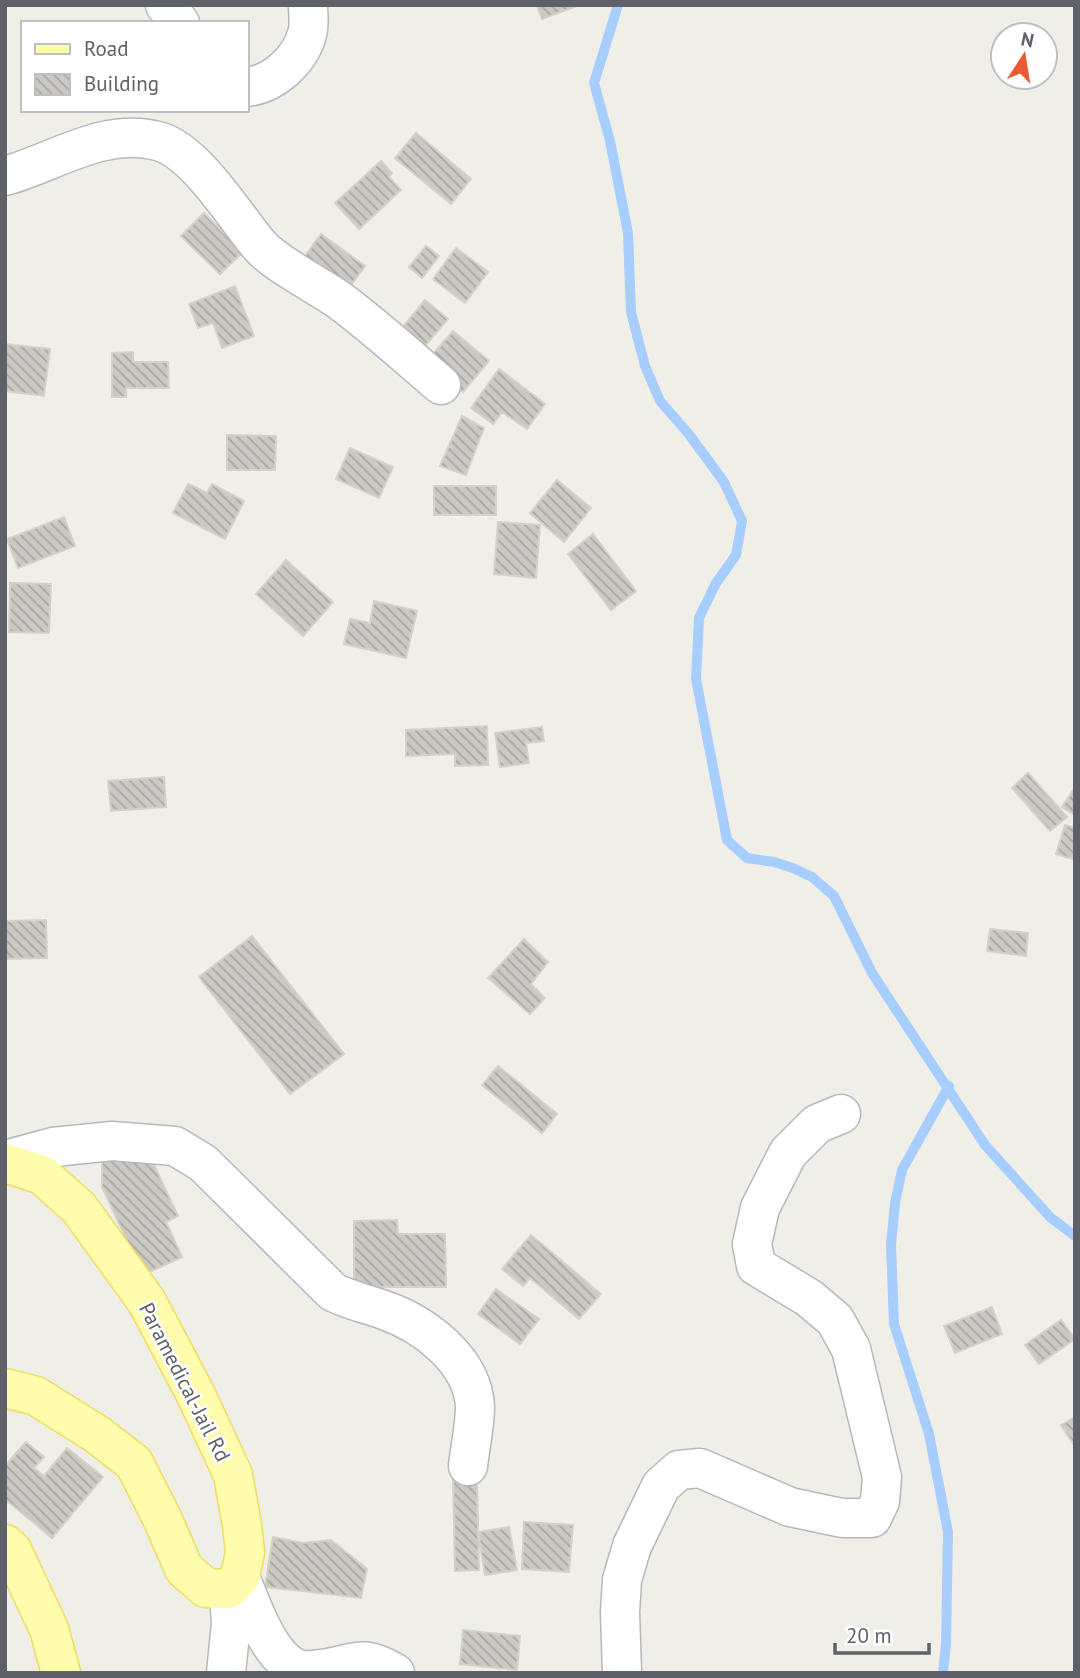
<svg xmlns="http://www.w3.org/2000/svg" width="1080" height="1678" viewBox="0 0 1080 1678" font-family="'PT Sans',sans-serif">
  <defs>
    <pattern id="building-back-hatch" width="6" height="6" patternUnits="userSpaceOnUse" patternTransform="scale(1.75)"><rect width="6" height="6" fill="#ccc9c4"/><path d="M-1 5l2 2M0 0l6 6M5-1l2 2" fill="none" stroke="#a9a7a3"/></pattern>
  </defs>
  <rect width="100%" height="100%" fill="#f0efe7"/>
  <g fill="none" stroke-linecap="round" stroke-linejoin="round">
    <path stroke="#a8ceff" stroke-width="10" d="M 618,5 L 594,83 L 610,141 L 628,233 L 631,312 L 645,366 L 660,401 L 688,433 L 724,482 L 742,521 L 736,555 L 716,583 L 699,618 L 696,679 L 727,840 L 747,858 L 774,862 L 793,868 L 812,877 L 834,896 L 872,973 L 985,1145 L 1050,1217 L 1075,1236
      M 943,1673 L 946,1644 L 948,1532 L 929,1434 L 894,1324 L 891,1245 L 895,1203 L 902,1170 L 949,1086"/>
  </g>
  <path fill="url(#building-back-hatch)" stroke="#d5d2c5" stroke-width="2" d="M 537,5 L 577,5 L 577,6 L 542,19 Z
    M 416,133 L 471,179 L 451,204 L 395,158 Z
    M 381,161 L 392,173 L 389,177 L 401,190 L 359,229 L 335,203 Z
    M 204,213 L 243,252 L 220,274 L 181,236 Z
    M 321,234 L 365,266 L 349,288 L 305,256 Z
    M 426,246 L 439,256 L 422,278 L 409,267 Z
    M 456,248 L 488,272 L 465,303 L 433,279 Z
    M 235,286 L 254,336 L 222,348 L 213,323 L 198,328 L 189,304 Z
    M 425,300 L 448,319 L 420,352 L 398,333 Z
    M 453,331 L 489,361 L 463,392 L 427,361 Z
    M 5,344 L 50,349 L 44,396 L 5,391 Z
    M 133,352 L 133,362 L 168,362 L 169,388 L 126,388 L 126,397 L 112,397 L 112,353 Z
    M 499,369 L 545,404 L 527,429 L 502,412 L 493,424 L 471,408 Z
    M 462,416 L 484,428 L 466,475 L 440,466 Z
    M 227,435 L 276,436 L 275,470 L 227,470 Z
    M 350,448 L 393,467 L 379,498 L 336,479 Z
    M 557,480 L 591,508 L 564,542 L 530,513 Z
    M 188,484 L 207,493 L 212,484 L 244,501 L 225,539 L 173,513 Z
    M 434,486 L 496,486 L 496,515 L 434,515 Z
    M 64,517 L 75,546 L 18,568 L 7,539 Z
    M 498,522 L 540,525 L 536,578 L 494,574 Z
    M 593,534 L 636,591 L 611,610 L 568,554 Z
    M 286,560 L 333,602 L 303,636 L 256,594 Z
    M 10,583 L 51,584 L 49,633 L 9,632 Z
    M 374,601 L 417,611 L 406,658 L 344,644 L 350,619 L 370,623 Z
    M 487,726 L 488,765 L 455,766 L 455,754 L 406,756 L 406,730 Z
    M 542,727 L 544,741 L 526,743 L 529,763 L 500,767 L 495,733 Z
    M 1028,773 L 1067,817 L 1050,831 L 1012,788 Z
    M 164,777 L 166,807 L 111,811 L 108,781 Z
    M 1075,787 L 1075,815 L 1062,807 Z
    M 1065,825 L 1075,828 L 1075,860 L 1056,854 Z
    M 46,920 L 47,958 L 5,959 L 5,921 Z
    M 990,929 L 1028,933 L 1026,956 L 987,951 Z
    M 252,936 L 344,1054 L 290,1094 L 199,977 Z
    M 524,939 L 548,962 L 531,984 L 545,998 L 530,1014 L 488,978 Z
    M 498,1066 L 557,1114 L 542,1133 L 482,1085 Z
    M 102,1157 L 153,1163 L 178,1216 L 166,1222 L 182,1257 L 143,1275 L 102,1187 Z
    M 397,1220 L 398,1234 L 445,1234 L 446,1287 L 354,1287 L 354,1221 Z
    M 531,1235 L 601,1294 L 579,1319 L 530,1278 L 523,1286 L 502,1269 Z
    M 496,1289 L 539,1319 L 520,1344 L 478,1314 Z
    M 992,1307 L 1002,1334 L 955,1353 L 944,1326 Z
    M 1061,1320 L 1075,1339 L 1039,1364 L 1025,1345 Z
    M 1075,1417 L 1075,1444 L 1074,1445 L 1061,1425 Z
    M 26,1442 L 44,1457 L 34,1468 L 44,1476 L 67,1448 L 103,1477 L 52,1538 L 5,1499 L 5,1466 Z
    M 453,1481 L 477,1481 L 479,1570 L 455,1571 Z
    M 524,1522 L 573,1525 L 569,1572 L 522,1569 Z
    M 509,1527 L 517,1570 L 485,1575 L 478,1532 Z
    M 273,1537 L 303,1543 L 331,1540 L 367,1569 L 361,1598 L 265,1587 Z
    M 463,1630 L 520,1636 L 517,1670 L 460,1664 Z"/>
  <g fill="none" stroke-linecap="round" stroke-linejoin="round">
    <g stroke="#b7b8bd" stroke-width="41">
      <path id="minor" d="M 165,5 L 180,23
        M 247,87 C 274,84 300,60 307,34 C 310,25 308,14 308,5
        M 5,176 C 55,162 104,127 158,141 C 196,151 235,217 260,246 C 277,265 316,284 339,300 C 374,326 407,356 441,385
        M 5,1160 L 53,1147 L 112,1141 L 175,1146 L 203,1163 L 333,1292 C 351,1301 365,1303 384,1310 C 424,1324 473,1360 475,1407 C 475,1426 470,1447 468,1466
        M 240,1577 C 252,1605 269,1661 301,1670 C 308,1671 321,1669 328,1668 C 360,1662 364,1655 395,1673
        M 226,1673 L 231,1624 L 229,1589
        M 622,1673 L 620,1612 L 622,1580 L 632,1546 L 661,1486 L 679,1470 L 700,1468 L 790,1507 L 842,1518 L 872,1518 L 880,1501 L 882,1477 L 851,1349 L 835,1320 L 809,1298 L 756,1266 L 752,1244 L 760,1208 L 788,1153 L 817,1124 L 841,1114"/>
    </g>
    <g stroke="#f1db5e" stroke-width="41">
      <path id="major" d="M 5,1163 L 42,1175 L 79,1208 L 147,1302 L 196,1395 L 233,1475 L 242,1525 L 245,1552 L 240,1577 L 229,1589 L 206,1588 L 184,1569 L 162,1518 L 134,1463 L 98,1435 L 36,1396 L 5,1388
        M 5,1544 L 12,1550 L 49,1629 L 61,1673"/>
    </g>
    <use href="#minor" stroke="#fff" stroke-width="38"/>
    <use href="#major" stroke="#fffcad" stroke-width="38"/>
  </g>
  <g text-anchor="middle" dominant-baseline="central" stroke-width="5" stroke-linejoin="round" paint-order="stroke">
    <g font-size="21" fill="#5e6167" stroke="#fff">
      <text transform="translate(185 1382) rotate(63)">Paramedical-Jail Rd</text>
    </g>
  </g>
  <rect width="1080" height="1678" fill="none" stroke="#5e6167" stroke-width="14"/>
  <rect x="21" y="21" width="228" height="91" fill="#ffffff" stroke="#bfc0c2" stroke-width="2"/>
  <rect x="35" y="44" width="35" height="10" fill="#fffcad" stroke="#bfc0c2" stroke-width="2"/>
  <text x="84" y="56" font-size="21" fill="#5e6167">Road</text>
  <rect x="35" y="74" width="35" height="21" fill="url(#building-back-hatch)" stroke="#bfc0c2" stroke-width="2"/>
  <text x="84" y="91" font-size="21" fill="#5e6167">Building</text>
  <g transform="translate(1024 56) rotate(12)"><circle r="33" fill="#ffffff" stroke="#bfc0c2" stroke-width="2"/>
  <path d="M0-5L12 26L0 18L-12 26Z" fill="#e95933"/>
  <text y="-10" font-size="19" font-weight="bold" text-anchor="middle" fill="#5e6167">N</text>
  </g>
  <path d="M835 1643v10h94v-10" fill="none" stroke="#5e6167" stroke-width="3.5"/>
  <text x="846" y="1643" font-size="21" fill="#5e6167" stroke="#ffffff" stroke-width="5" paint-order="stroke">20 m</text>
</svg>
